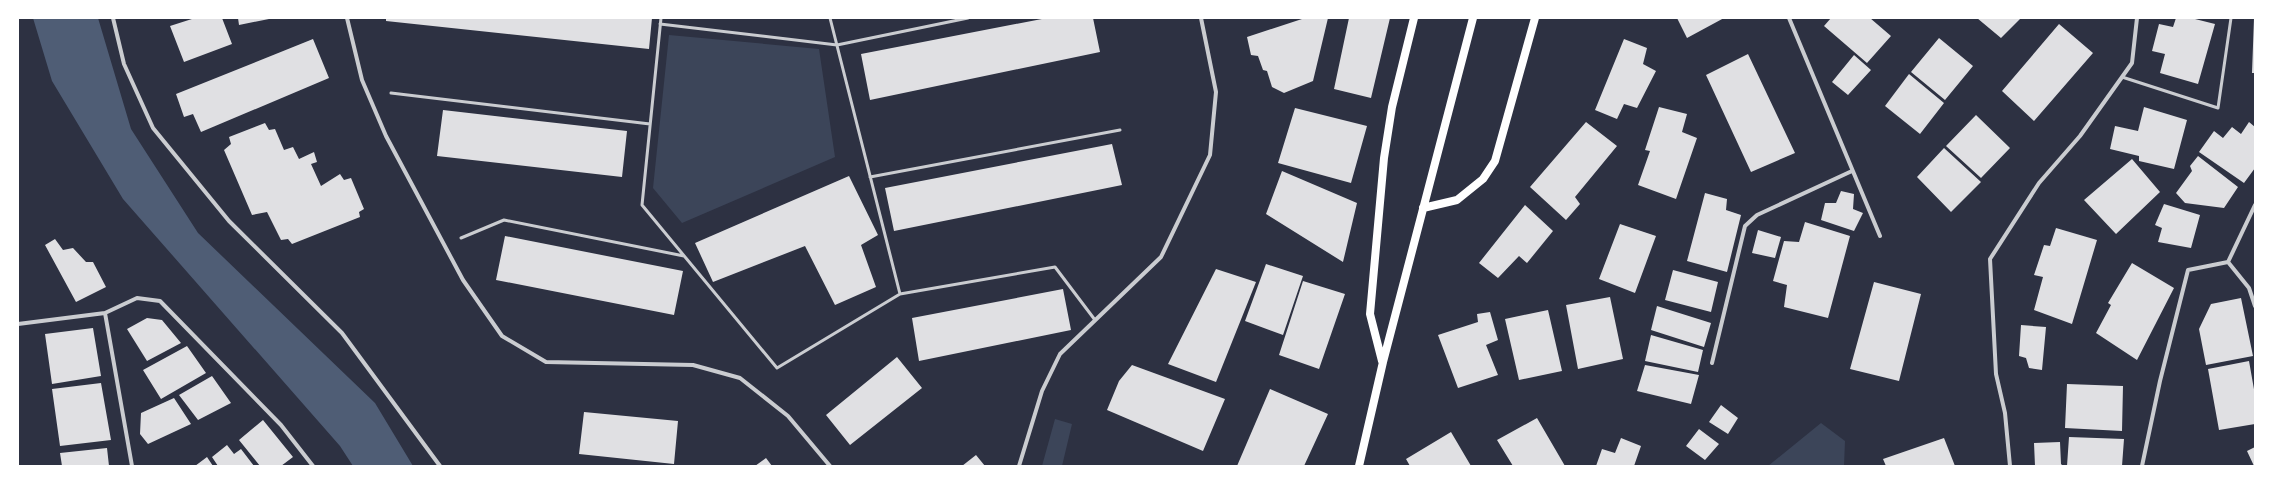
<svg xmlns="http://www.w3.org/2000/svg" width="2273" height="484" viewBox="0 0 2273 484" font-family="'PT Sans Narrow',sans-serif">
  <rect width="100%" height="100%" fill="#2d3142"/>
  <path fill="#3c4559" d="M 669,35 L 819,49 L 835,157 L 682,223 L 653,188 Z
    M 1055,419 L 1072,424 L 1062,466 L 1042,466 Z
    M 1821,423 L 1845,441 L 1844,466 L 1768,466 Z"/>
  <path fill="#4f5d75" d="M 33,18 L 98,18 L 131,129 L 198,233 L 375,403 L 413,466 L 353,466 L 340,446 L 123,199 L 52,81 Z"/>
  <path fill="#e0e0e3" d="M 195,18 L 222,18 L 232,44 L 184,62 L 170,26 Z
    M 238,18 L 269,18 L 269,19 L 239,25 Z
    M 386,18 L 652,18 L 649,49 L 386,21 Z
    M 1047,18 L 1093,18 L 1100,52 L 870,100 L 861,54 Z
    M 1305,18 L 1328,18 L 1313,81 L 1284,93 L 1272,87 L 1267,71 L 1263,70 L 1258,56 L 1251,55 L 1247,37 Z
    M 1349,18 L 1390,18 L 1371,98 L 1334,89 Z
    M 1677,18 L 1724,18 L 1687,38 Z
    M 1831,18 L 1870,18 L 1891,36 L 1867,63 L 1824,26 Z
    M 1977,18 L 2021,18 L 2001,38 Z
    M 2176,18 L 2191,18 L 2215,24 L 2198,84 L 2160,73 L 2165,54 L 2152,51 L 2159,24 L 2173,27 Z
    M 2254,18 L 2255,18 L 2255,73 L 2252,73 Z
    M 2059,24 L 2093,53 L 2034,121 L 2002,91 Z
    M 1939,38 L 1973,66 L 1945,100 L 1911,72 Z
    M 313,39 L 329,78 L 201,132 L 193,114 L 184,117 L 176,94 Z
    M 1624,39 L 1647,48 L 1643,64 L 1656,71 L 1637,108 L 1624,104 L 1617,119 L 1595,110 Z
    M 1748,54 L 1795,153 L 1751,172 L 1706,75 Z
    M 1854,55 L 1871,70 L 1848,95 L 1832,82 Z
    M 1909,74 L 1944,103 L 1920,134 L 1885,106 Z
    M 1659,107 L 1687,114 L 1682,132 L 1697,138 L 1676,199 L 1638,185 L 1650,151 L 1645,150 Z
    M 2144,107 L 2187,120 L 2174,169 L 2139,161 L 2139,156 L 2110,149 L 2115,126 L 2138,131 Z
    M 1295,108 L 1367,126 L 1351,183 L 1278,163 Z
    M 443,110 L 627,131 L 622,177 L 437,156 Z
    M 1976,115 L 2010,148 L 1981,178 L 1946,146 Z
    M 1586,122 L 1617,146 L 1575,197 L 1580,204 L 1566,220 L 1530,187 Z
    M 2249,122 L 2255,127 L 2255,168 L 2244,183 L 2199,152 L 2214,131 L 2223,138 L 2232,127 L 2241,134 Z
    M 265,123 L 269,130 L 275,129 L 284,150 L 293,147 L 299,159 L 314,152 L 317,162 L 311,164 L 321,186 L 340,174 L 344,180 L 351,178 L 364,209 L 359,212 L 360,217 L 292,244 L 288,239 L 281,240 L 267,212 L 252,215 L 224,150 L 231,144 L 229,137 Z
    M 1112,144 L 1122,185 L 894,231 L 885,188 Z
    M 1944,148 L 1981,182 L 1951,212 L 1917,177 Z
    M 2198,156 L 2238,187 L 2224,208 L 2185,203 L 2176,193 L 2192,171 L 2190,166 Z
    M 2132,159 L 2160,192 L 2116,234 L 2084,200 Z
    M 1282,171 L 1357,203 L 1343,262 L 1266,214 Z
    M 849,176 L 878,235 L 861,245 L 876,287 L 835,305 L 805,246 L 713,282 L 695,243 Z
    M 1841,191 L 1854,194 L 1853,209 L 1863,213 L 1854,231 L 1821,220 L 1825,203 L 1836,203 Z
    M 1705,193 L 1727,199 L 1726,210 L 1741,215 L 1727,272 L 1687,261 Z
    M 2164,204 L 2200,215 L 2191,248 L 2158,242 L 2162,228 L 2155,225 Z
    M 1525,205 L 1553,231 L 1527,263 L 1519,256 L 1498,278 L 1479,263 Z
    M 1805,222 L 1850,236 L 1828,318 L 1784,307 L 1787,285 L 1773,281 L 1784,241 L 1799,242 Z
    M 1620,224 L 1656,236 L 1635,293 L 1599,279 Z
    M 2056,228 L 2097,240 L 2072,324 L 2034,310 L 2043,277 L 2034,275 L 2044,245 L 2050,246 Z
    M 1758,230 L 1781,237 L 1775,258 L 1752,253 Z
    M 505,236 L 683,271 L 674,315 L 496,280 Z
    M 55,239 L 63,250 L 73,248 L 86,262 L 93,262 L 106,287 L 76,302 L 45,245 Z
    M 2132,263 L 2174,288 L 2137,360 L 2096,333 L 2111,305 L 2108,303 Z
    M 1266,264 L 1303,276 L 1283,335 L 1245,321 Z
    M 1216,269 L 1256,282 L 1216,382 L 1168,364 Z
    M 1673,270 L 1718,282 L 1711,312 L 1665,300 Z
    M 1303,281 L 1345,294 L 1319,369 L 1279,355 Z
    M 1874,282 L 1921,294 L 1899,381 L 1850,369 Z
    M 1063,289 L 1071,330 L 919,361 L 912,318 Z
    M 1610,297 L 1623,359 L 1578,369 L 1566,305 Z
    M 2241,298 L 2253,356 L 2206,365 L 2199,329 L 2211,304 Z
    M 1657,306 L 1711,323 L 1704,347 L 1651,330 Z
    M 1548,310 L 1562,371 L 1519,380 L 1505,319 Z
    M 1490,312 L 1498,340 L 1486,345 L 1498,375 L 1458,388 L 1438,335 L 1478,322 L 1477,314 Z
    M 147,318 L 162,320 L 181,343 L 147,361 L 127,329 Z
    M 2021,325 L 2046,327 L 2042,370 L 2029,368 L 2026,358 L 2019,356 Z
    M 93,328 L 101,376 L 52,384 L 45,334 Z
    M 1651,335 L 1703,350 L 1698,372 L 1645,361 Z
    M 187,346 L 206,373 L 161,399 L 143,370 Z
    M 897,357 L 922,388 L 850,445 L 826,415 Z
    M 2249,361 L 2255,395 L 2255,424 L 2219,430 L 2208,369 Z
    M 1132,365 L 1225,399 L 1203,451 L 1107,410 L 1119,381 Z
    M 1645,365 L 1699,375 L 1691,404 L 1637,391 Z
    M 212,376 L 231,403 L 198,420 L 179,395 Z
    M 101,383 L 111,440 L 60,446 L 52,389 Z
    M 2067,384 L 2123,386 L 2122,431 L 2065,428 Z
    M 1270,389 L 1328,414 L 1304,466 L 1237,466 Z
    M 174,398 L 191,424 L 148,444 L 140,434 L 141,413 Z
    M 1721,405 L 1738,418 L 1728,434 L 1709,422 Z
    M 584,412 L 678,421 L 674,464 L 579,454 Z
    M 1537,418 L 1565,466 L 1513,466 L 1497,440 Z
    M 263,420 L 293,457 L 281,466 L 260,466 L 239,440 Z
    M 1699,429 L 1719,444 L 1705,460 L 1686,446 Z
    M 1451,432 L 1471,466 L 1410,466 L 1406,459 Z
    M 2069,437 L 2124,439 L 2122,466 L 2067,466 Z
    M 1621,438 L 1641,446 L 1634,466 L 1596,466 L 1602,449 L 1615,453 Z
    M 1944,438 L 1955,466 L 1886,466 L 1883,459 Z
    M 2060,442 L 2061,464 L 2063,466 L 2035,466 L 2034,443 Z
    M 227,445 L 234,454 L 241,449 L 254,466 L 218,466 L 212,457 Z
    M 2255,447 L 2255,466 L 2254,466 L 2247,451 Z
    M 107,448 L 109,466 L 62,466 L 60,453 Z
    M 976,455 L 985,466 L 962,466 Z
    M 207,457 L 213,466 L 195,466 Z
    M 766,458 L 772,466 L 755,466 Z"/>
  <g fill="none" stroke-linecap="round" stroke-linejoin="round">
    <path stroke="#caccd0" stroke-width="3" d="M 661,18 L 642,205 L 777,368 L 900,294 L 830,18
      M 660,24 L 837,45 L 968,18
      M 2122,77 L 2218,108 L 2231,18
      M 391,93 L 650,124
      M 870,177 L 1120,130
      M 461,238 L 504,220 L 684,256
      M 900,294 L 1055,267 L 1095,320"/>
    <path stroke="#caccd0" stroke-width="4" d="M 113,18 L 124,64 L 153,128 L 229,221 L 342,333 L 440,466
      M 347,18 L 362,80 L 386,136 L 463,280 L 502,336 L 546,362 L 693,365 L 740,378 L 788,416 L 830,466
      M 1789,18 L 1880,236
      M 2255,205 L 2228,262 L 2249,288 L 2255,306
      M 105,313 L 132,466
      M 18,324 L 105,313 L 137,298 L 160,301 L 281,425 L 313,466
      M 1712,363 L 1745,226 L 1757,215 L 1852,171
      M 1019,466 L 1042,391 L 1060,354 L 1161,257 L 1210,155 L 1216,92 L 1201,18
      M 2010,466 L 2005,413 L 1996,374 L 1990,259 L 2039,183 L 2080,136 L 2132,63 L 2137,18
      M 2142,466 L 2160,381 L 2188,270 L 2228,262"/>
    <path stroke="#fff" stroke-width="8" d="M 1423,208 L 1457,200 L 1483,179 L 1495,161 L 1535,18
      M 1382,361 L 1370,314 L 1384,158 L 1392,107 L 1414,18
      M 1359,466 L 1383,362 L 1473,18"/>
  </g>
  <rect width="2273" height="484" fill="none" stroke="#ffffff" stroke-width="38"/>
</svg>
